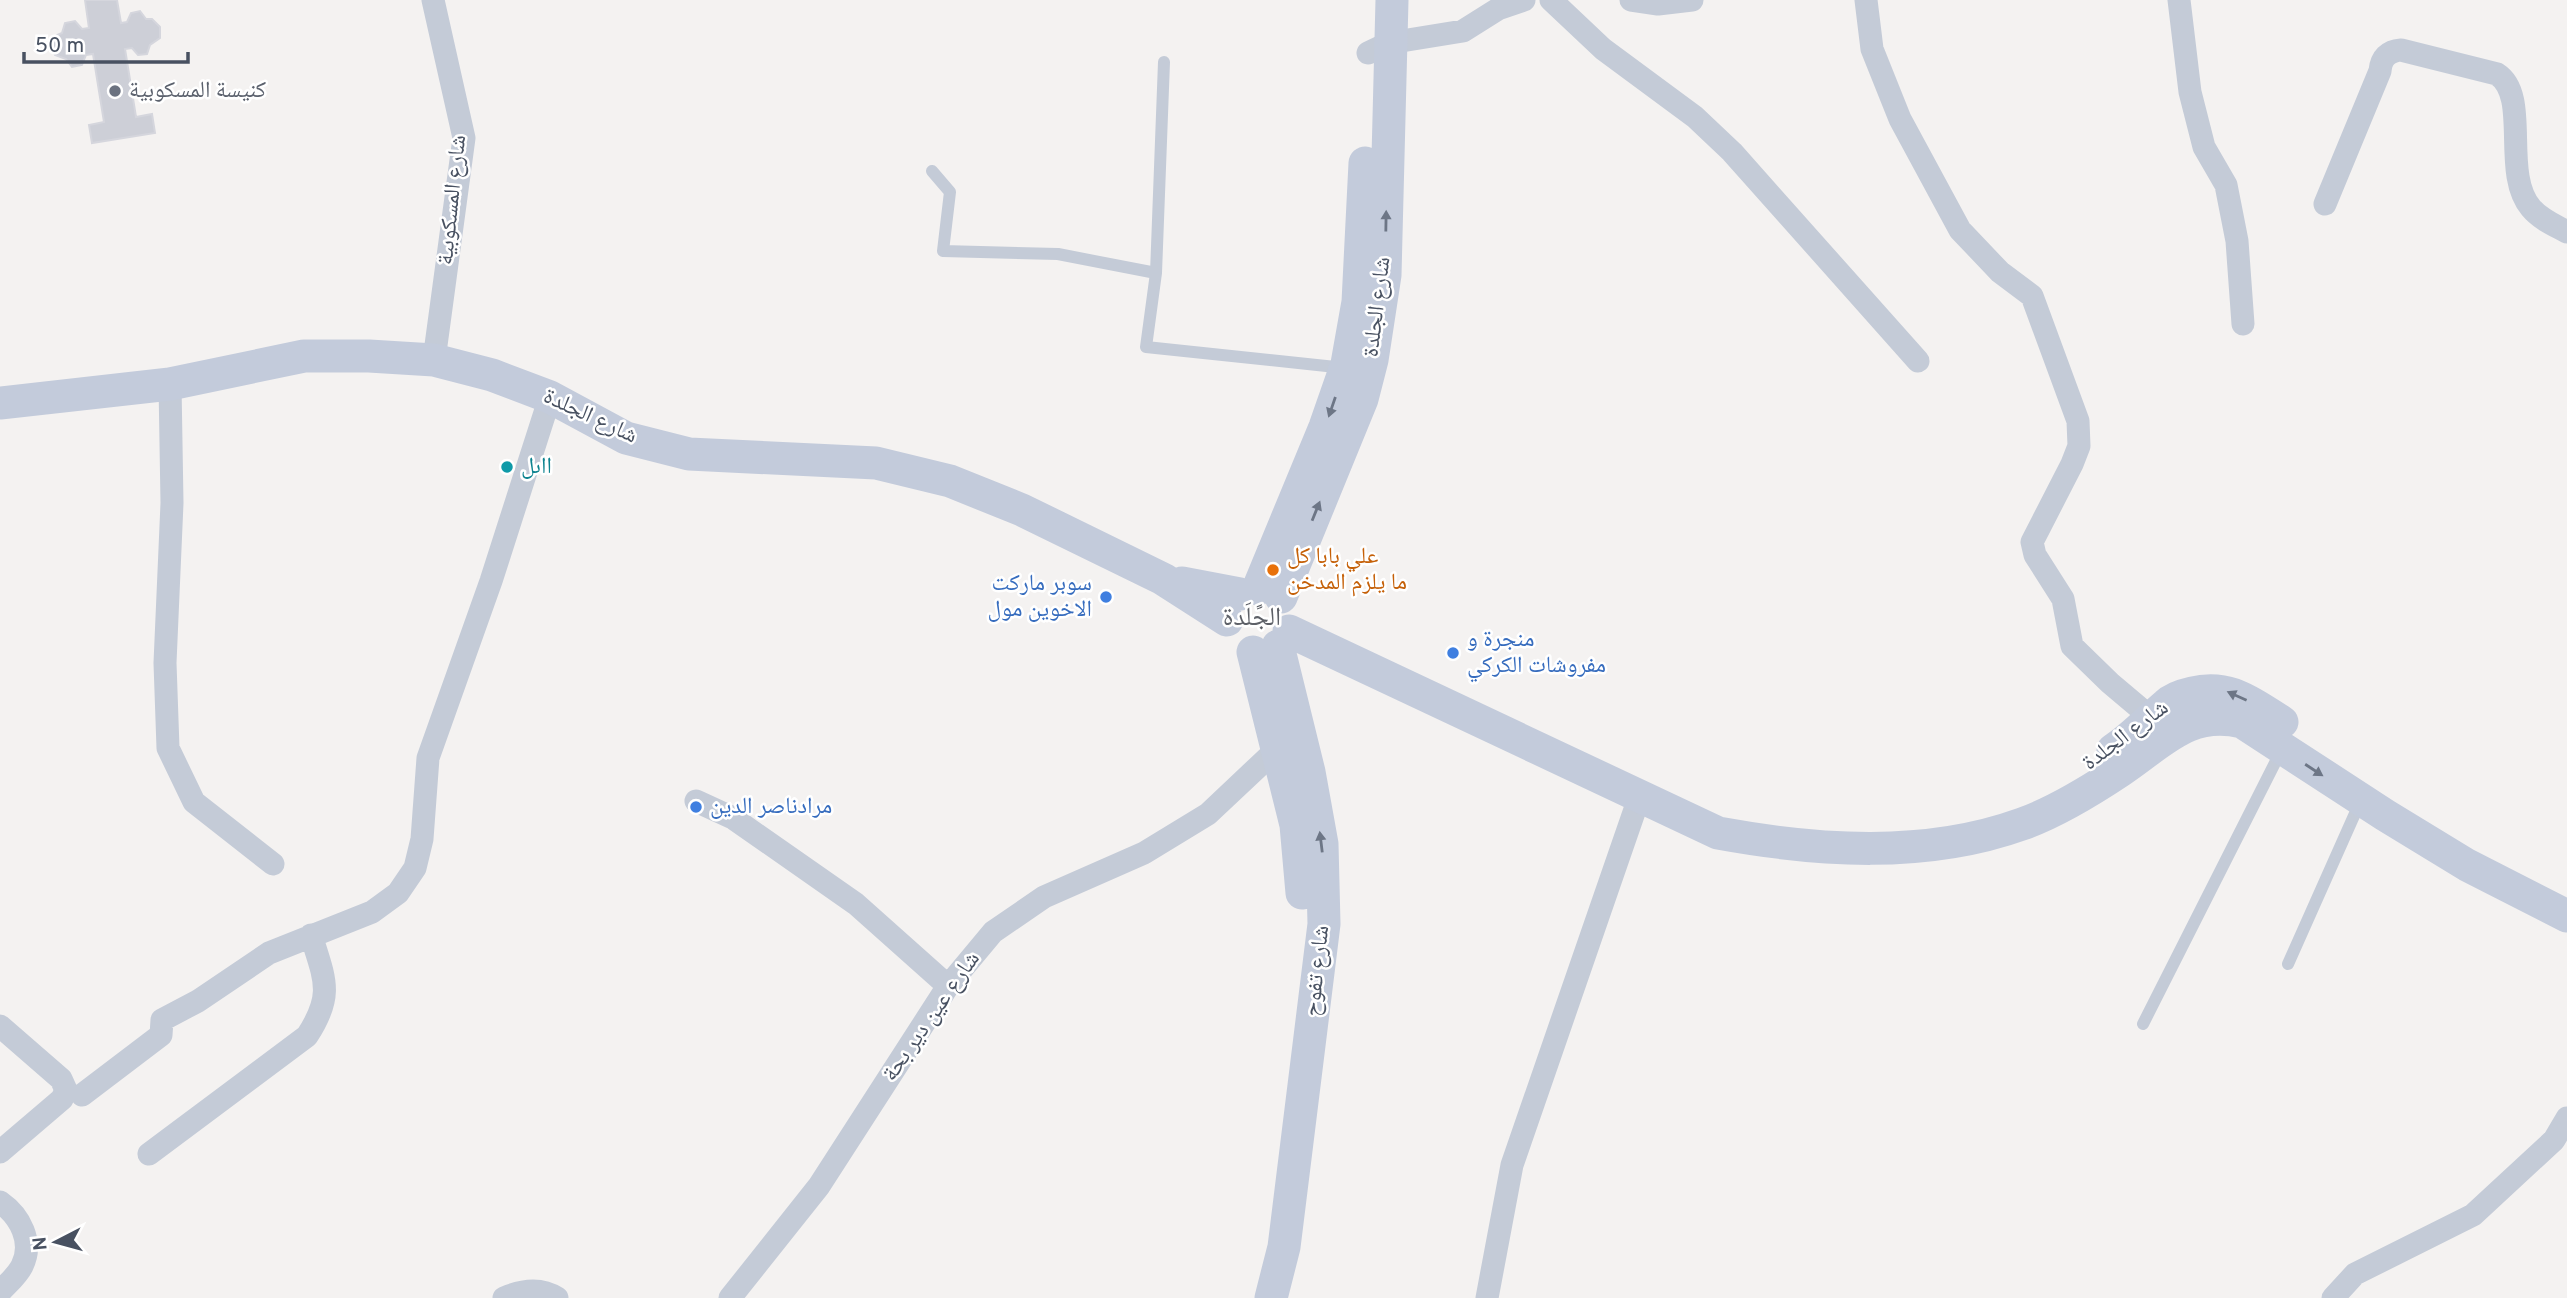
<svg xmlns="http://www.w3.org/2000/svg" width="2567" height="1298" viewBox="0 0 2567 1298" font-family="Overpass,'Noto Naskh Arabic',sans-serif">
  <rect width="100%" height="100%" fill="#f4f2f1"/>
  <path fill="#cdcfd7" stroke="#d5d6dd" stroke-width="2" d="M 85,0 L 117,0 L 121,23 L 127,22 L 131,13 L 140,11 L 146,19 L 152,19 L 160,27 L 160,38 L 150,45 L 147,54 L 138,55 L 132,48 L 125,49 L 136,117 L 152,114 L 155,133 L 92,143 L 89,125 L 104,122 L 93,54 L 86,55 L 82,65 L 72,67 L 66,59 L 55,55 L 51,45 L 57,35 L 62,33 L 65,23 L 75,21 L 82,29 L 89,28 Z"/>
  <g fill="none" stroke-linecap="round" stroke-linejoin="round">
    <path stroke="#c4cbd7" stroke-width="12" d="M 1164,62 L 1156,273 L 1146,347 L 1345,368
      M 932,171 L 950,192 L 943,251 L 1058,254 L 1156,273
      M 2288,964 L 2361,800
      M 2143,1024 L 2282,749"/>
    <path stroke="#c4cbd7" stroke-width="23" d="M 433,0 L 464,138 L 434,360
      M 1551,0 L 1603,49 L 1695,117 L 1732,152 L 1918,361
      M 1631,0 L 1658,4 L 1692,0
      M 1866,0 L 1872,49 L 1900,119 L 1960,230 L 2000,272 L 2032,296 L 2078,421 L 2079,446 L 2072,464 L 2032,542 L 2035,555 L 2063,599 L 2072,646 L 2110,683 L 2161,726
      M 2179,0 L 2190,92 L 2204,147 L 2226,185 L 2237,241 L 2243,324
      M 1368,53 L 1389,43 L 1463,31 L 1498,9 L 1524,0
      M 2325,204 L 2380,71 C 2381,58 2388,51 2401,50 L 2497,74 C 2531,96 2501,173 2531,208 C 2540,219 2554,225 2567,232
      M 170,384 L 172,503 L 165,663 L 168,748 L 194,802 L 273,864
      M 696,801 L 733,818 L 856,904 L 948,986
      M 0,1026 L 61,1079 L 66,1090 L 62,1099 L 0,1152
      M 82,1095 L 161,1035 L 162,1020 L 198,1001 L 269,953 L 372,912 L 398,893 L 415,868 L 422,839 L 428,758 L 491,581 L 550,397
      M 149,1154 L 307,1036 C 334,995 325,980 311,935
      M 0,1202 C 20,1216 34,1242 22,1266 C 17,1276 7,1284 0,1292
      M 504,1298 C 522,1290 540,1287 557,1298
      M 730,1298 L 819,1186 L 948,986 L 993,932 L 1044,897 L 1144,853 L 1208,814 L 1278,748 L 1288,744
      M 1487,1298 L 1512,1165 L 1640,795
      M 2333,1298 L 2355,1274 L 2473,1215 L 2554,1140 L 2567,1118"/>
    <path stroke="#c3cbdb" stroke-width="33" d="M 0,403 L 170,384 L 304,356 L 369,356 L 434,360 L 492,375 L 550,397 L 626,438 L 689,454 L 876,463 L 950,481 L 1022,510 L 1163,579 L 1227,620
      M 1182,583 L 1240,594
      M 1258,589 L 1325,427 L 1347,364 L 1358,302 L 1365,163
      M 1281,597 L 1362,399 L 1372,360 L 1385,275 L 1392,0
      M 1289,631 L 1718,833 C 1817,851 1925,859 2022,824 C 2056,812 2090,791 2120,771 C 2161,744 2188,709 2242,722 L 2385,815 L 2467,865 L 2567,916
      M 1253,652 L 1296,825 L 1302,893
      M 2113,750 C 2133,737 2148,720 2167,704 C 2173,698 2183,695 2192,693 C 2230,684 2251,703 2282,722
      M 1271,1298 L 1284,1247 L 1324,924 L 1322,844 L 1309,772 L 1278,646"/>
  </g>
  <defs><path id="oneway-solid" d="M-6-.8H1V-3.2L6.5 0L1 3.2V.8H-6Z" transform="scale(1.75)"/></defs>
  <g fill="#6d7686">
    <use href="#oneway-solid" transform="translate(1386 221) rotate(-89)"/>
    <use href="#oneway-solid" transform="translate(1332 407) rotate(109)"/>
    <use href="#oneway-solid" transform="translate(1316 511) rotate(-68)"/>
    <use href="#oneway-solid" transform="translate(2237 696) rotate(-156)"/>
    <use href="#oneway-solid" transform="translate(2314 770) rotate(33)"/>
    <use href="#oneway-solid" transform="translate(1321 842) rotate(-97)"/>
  </g>
  <circle fill="#6b7280" stroke="#fff" stroke-width="2.5" cx="115" cy="91" r="7"/>
  <circle fill="#0f9aa8" stroke="#fff" stroke-width="2.5" cx="507" cy="467" r="7"/>
  <circle fill="#e8710a" stroke="#fff" stroke-width="2.5" cx="1273" cy="570" r="7"/>
  <g fill="#3f7fe0" stroke="#fff" stroke-width="2.5">
    <circle cx="1106" cy="597" r="7"/>
    <circle cx="1453" cy="653" r="7"/>
    <circle cx="696" cy="807" r="7"/>
  </g>
  <g text-anchor="middle" dominant-baseline="central" stroke-width="5" stroke-linejoin="round" paint-order="stroke">
    <g font-size="23" fill="#5b616d" stroke="#fff" text-anchor="start">
      <text x="129" y="91">كنيسة المسكوبية</text>
    </g>
    <g font-size="23" fill="#485161" stroke="#fff">
      <text transform="translate(453 200) rotate(-84)">شارع المسكوبية</text>
      <text transform="translate(1378 307) rotate(-83)">شارع الجلدة</text>
      <text transform="translate(590 417) rotate(25)">شارع الجلدة</text>
      <text transform="translate(2126 736) rotate(-37)">شارع الجلدة</text>
      <text transform="translate(1318 971) rotate(-84)">شارع تفوح</text>
      <text transform="translate(932 1017) rotate(-55)">شارع عين دير بحة</text>
    </g>
    <g font-size="23" fill="#0d838f" stroke="#fff" text-anchor="start">
      <text x="521" y="467">ااىل</text>
    </g>
    <g font-size="23" fill="#c56008" stroke="#fff" text-anchor="start">
      <text x="1287" y="557">علي بابا كل<tspan x="1287" dy="26">ما يلزم المدخن</tspan></text>
    </g>
    <g font-size="23" fill="#366cbe" stroke="#fff" text-anchor="start">
      <text x="1092" y="584" text-anchor="end">سوبر ماركت<tspan x="1092" dy="26">الاخوين مول</tspan></text>
      <text x="1467" y="640">منجرة و<tspan x="1467" dy="26">مفروشات الكركي</tspan></text>
      <text x="710" y="807">مرادناصر الدين</text>
    </g>
    <g font-size="26" fill="#5d6067" stroke="#fff">
      <text x="1252" y="618">الجًلَدة</text>
    </g>
  </g>
  <g transform="translate(56 1242) rotate(264)" stroke="#ffffff" stroke-width="5" paint-order="stroke">
  <path d="M0-5L12 26L0 18L-12 26Z" fill="#485161"/>
  <text y="-10" font-size="19" font-weight="bold" text-anchor="middle" fill="#485161">N</text>
  </g>
  <path d="M24 52v10h164v-10" fill="none" stroke="#485161" stroke-width="3.5"/>
  <text x="35" y="52" font-size="21" fill="#485161" stroke="#ffffff" stroke-width="5" paint-order="stroke">50 m</text>
</svg>
